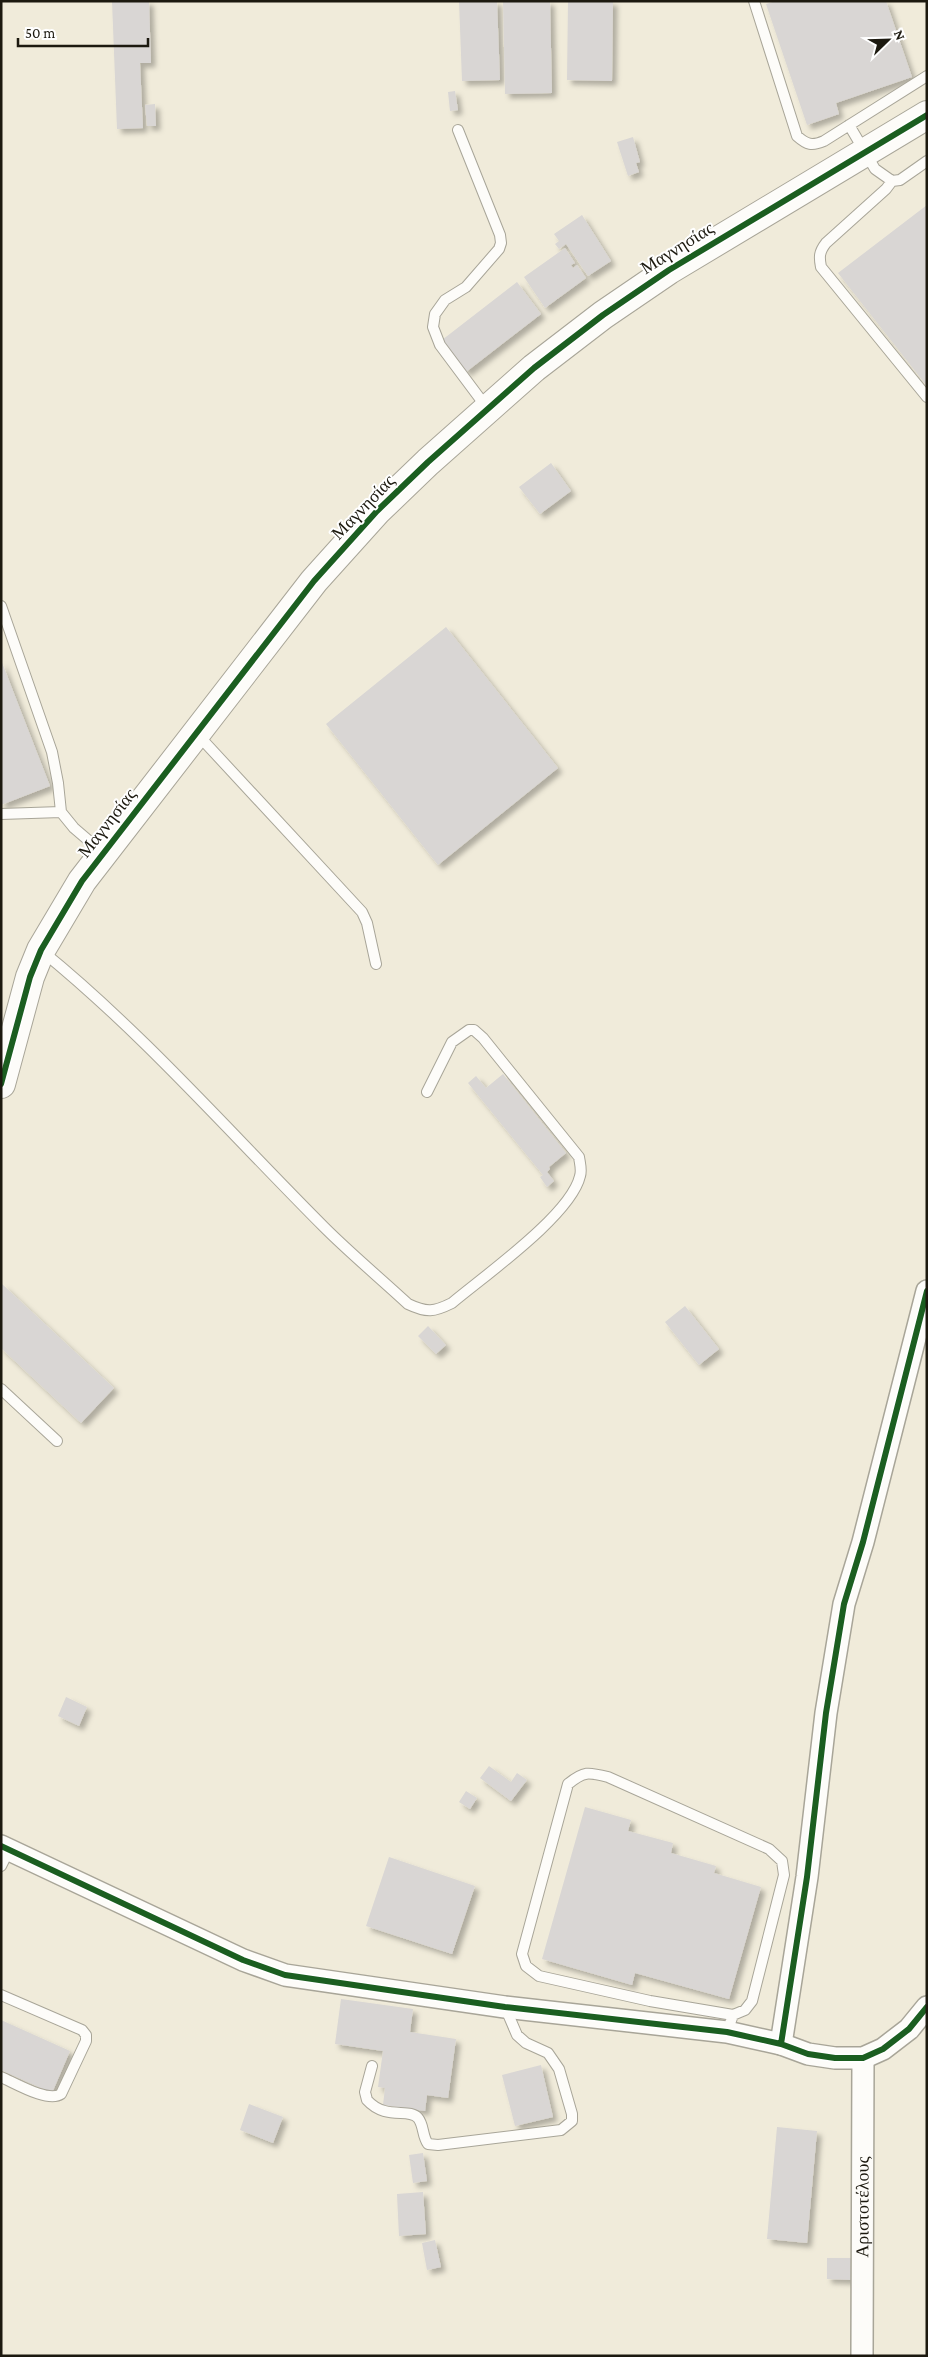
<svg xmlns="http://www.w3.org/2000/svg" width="928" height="2357" viewBox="0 0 928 2357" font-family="'Crimson Pro',serif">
  <defs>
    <filter id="shadow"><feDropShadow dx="4.5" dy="4.5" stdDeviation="2.5" flood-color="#0004"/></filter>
  </defs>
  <rect width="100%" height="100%" fill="#f0ebda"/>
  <path fill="#d9d6d4" filter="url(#shadow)" d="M 112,1 L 149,1 L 151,63 L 140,63 L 143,128 L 117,129 Z
    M 459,1 L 497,1 L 500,80 L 462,81 Z
    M 503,1 L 550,1 L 552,93 L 505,94 Z
    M 568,1 L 613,1 L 612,81 L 567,80 Z
    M 776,1 L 886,1 L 912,77 L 836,103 L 839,114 L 807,125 L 766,4 Z
    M 455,91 L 458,110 L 450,111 L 448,92 Z
    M 155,104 L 156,126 L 147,126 L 145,105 Z
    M 633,137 L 640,162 L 636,163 L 639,172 L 628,176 L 617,142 Z
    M 927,205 L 927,386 L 838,273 Z
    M 582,215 L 611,261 L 588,276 L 566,244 L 559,249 L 555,244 L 559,241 L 554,234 Z
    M 565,248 L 575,263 L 571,265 L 573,268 L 577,265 L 586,278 L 545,308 L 524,277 Z
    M 517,282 L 541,314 L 466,372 L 442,340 Z
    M 551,463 L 571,491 L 540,514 L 519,487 Z
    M 446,627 L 558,768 L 438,865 L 326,724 Z
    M 1,660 L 50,786 L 1,805 Z
    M 503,1074 L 566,1153 L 549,1167 L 550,1169 L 547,1172 L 554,1181 L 547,1187 L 540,1177 L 543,1175 L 468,1083 L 476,1076 L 486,1088 Z
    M 2,1284 L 114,1388 L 81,1423 L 1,1348 Z
    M 685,1306 L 719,1349 L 699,1365 L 665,1322 Z
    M 428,1326 L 446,1345 L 436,1354 L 418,1336 Z
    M 66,1697 L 87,1707 L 79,1726 L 58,1716 Z
    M 489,1766 L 511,1782 L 517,1773 L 527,1780 L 511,1801 L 480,1778 Z
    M 466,1791 L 477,1798 L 470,1809 L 459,1802 Z
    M 585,1807 L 631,1820 L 628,1831 L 673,1843 L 671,1853 L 716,1866 L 714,1873 L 761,1887 L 729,1999 L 635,1973 L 632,1985 L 542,1959 Z
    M 389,1857 L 475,1886 L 452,1954 L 366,1926 Z
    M 341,1999 L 413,2009 L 410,2032 L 456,2039 L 448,2098 L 427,2095 L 425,2111 L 383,2105 L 385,2088 L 378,2087 L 383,2051 L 335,2044 Z
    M 1,2020 L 70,2051 L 52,2093 L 1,2070 Z
    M 541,2065 L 553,2117 L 515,2126 L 502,2075 Z
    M 249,2104 L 283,2117 L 273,2143 L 240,2130 Z
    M 777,2127 L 817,2131 L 807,2243 L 767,2239 Z
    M 423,2153 L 427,2181 L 413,2183 L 409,2155 Z
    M 423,2192 L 426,2234 L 399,2236 L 397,2194 Z
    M 435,2240 L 441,2267 L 427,2270 L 422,2243 Z
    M 827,2258 L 852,2258 L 852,2280 L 827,2279 Z"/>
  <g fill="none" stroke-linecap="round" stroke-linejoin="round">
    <g stroke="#a8a598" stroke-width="12">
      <path id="lane" d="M 754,1 L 797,136 C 807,145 812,146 824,141 L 927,76
        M 849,125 L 875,169 L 892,181 L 900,180 L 927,161
        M 458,130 L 500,235 L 501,243 L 499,249 L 466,287 L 445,300 L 435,314 L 433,327 L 440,345 L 487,408
        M 892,181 L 886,189 L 826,243 C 819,252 819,257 821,267 L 927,397
        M 1,606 L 52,752 L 58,783 L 61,812 L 74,828 L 102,852
        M 198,735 L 362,912 L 367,923 L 376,964
        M 1,814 L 61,812
        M 42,951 C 144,1034 231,1134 324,1227 C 351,1254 380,1278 408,1304 C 427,1313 434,1312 452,1303 C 484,1276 571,1215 580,1176 C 582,1170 580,1164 579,1157 L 483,1038 L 474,1030 L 469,1030 L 452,1042 L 427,1092
        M 1,1389 L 57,1441
        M 1,1866 L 9,1850
        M 1,1995 L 82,2030 L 86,2035 L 86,2041 L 61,2094 C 48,2103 15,2083 1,2077
        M 727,2032 L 733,2015 L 745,2010 L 752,2001 L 784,1875 L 782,1861 L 769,1849 L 608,1777 C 588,1772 584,1771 568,1784 L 522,1954 L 526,1966 L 539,1976 L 650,2001 L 733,2015
        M 372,2066 L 365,2092 L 367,2100 C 386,2121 409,2107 418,2118 C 424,2125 422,2136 428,2144 L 438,2145 L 561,2130 L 572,2121 L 572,2114 L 559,2069 L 548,2053 L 526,2043 L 517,2035 L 505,2007"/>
    </g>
    <g stroke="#a8a598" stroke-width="24">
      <g id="street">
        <path d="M 1,1846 L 243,1960 L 285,1975 L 505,2007 L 727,2032 L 781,2044 L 808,2054 L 835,2058 L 863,2058 L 883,2049 L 909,2029 L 927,2007"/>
        <path d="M 781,2044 L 807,1877 L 826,1713 L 844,1604 L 863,1542 L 927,1291"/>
        <path id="s1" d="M 862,2356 L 863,2058"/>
      </g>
    </g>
    <g stroke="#a8a598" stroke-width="30">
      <path id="secondary" d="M 1,1084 L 30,977 L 41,950 L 82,881 L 314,581 L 377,511 L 428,462 L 534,368 L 603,315 L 669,270 L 927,115"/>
    </g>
    <use href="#lane" stroke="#fdfcf9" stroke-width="10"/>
    <use href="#street" stroke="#fdfcf9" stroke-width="21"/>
    <use href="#secondary" stroke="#fdfcf9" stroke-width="28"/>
    <g stroke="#fff" stroke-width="9">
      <path id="cycleway" d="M 1,1084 L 30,977 L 41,950 L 82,881 L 314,581 L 377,511 L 428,462 L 534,368 L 603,315 L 669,270 L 927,115
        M 1,1846 L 243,1960 L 285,1975 L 505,2007 L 727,2032 L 781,2044 L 808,2054 L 835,2058 L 863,2058 L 883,2049 L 909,2029 L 927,2007
        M 781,2044 L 807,1877 L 826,1713 L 844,1604 L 863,1542 L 927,1291"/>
    </g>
    <use href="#cycleway" stroke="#1b5e20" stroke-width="6"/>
  </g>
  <g text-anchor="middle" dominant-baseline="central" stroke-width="4" stroke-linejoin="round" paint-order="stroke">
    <g font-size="18" fill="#1c190f" stroke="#fff">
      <text transform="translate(677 248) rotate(-32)">Μαγνησίας</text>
      <text transform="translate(363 507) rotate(-46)">Μαγνησίας</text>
      <text transform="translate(107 823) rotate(-52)">Μαγνησίας</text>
      <text stroke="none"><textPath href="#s1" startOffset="149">Αριστοτέλους</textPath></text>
    </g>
  </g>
  <rect width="928" height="2357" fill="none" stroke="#1c190f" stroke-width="5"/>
  <g transform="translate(888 40) rotate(67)" stroke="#ffffff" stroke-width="4" paint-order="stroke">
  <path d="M0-4L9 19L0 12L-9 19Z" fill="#1c190f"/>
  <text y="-8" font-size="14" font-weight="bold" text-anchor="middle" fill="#1c190f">N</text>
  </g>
  <path d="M18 38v8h130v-8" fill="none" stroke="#1c190f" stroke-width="2.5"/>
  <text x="25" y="38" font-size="15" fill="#1c190f" stroke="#ffffff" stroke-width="4" paint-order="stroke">50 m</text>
</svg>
